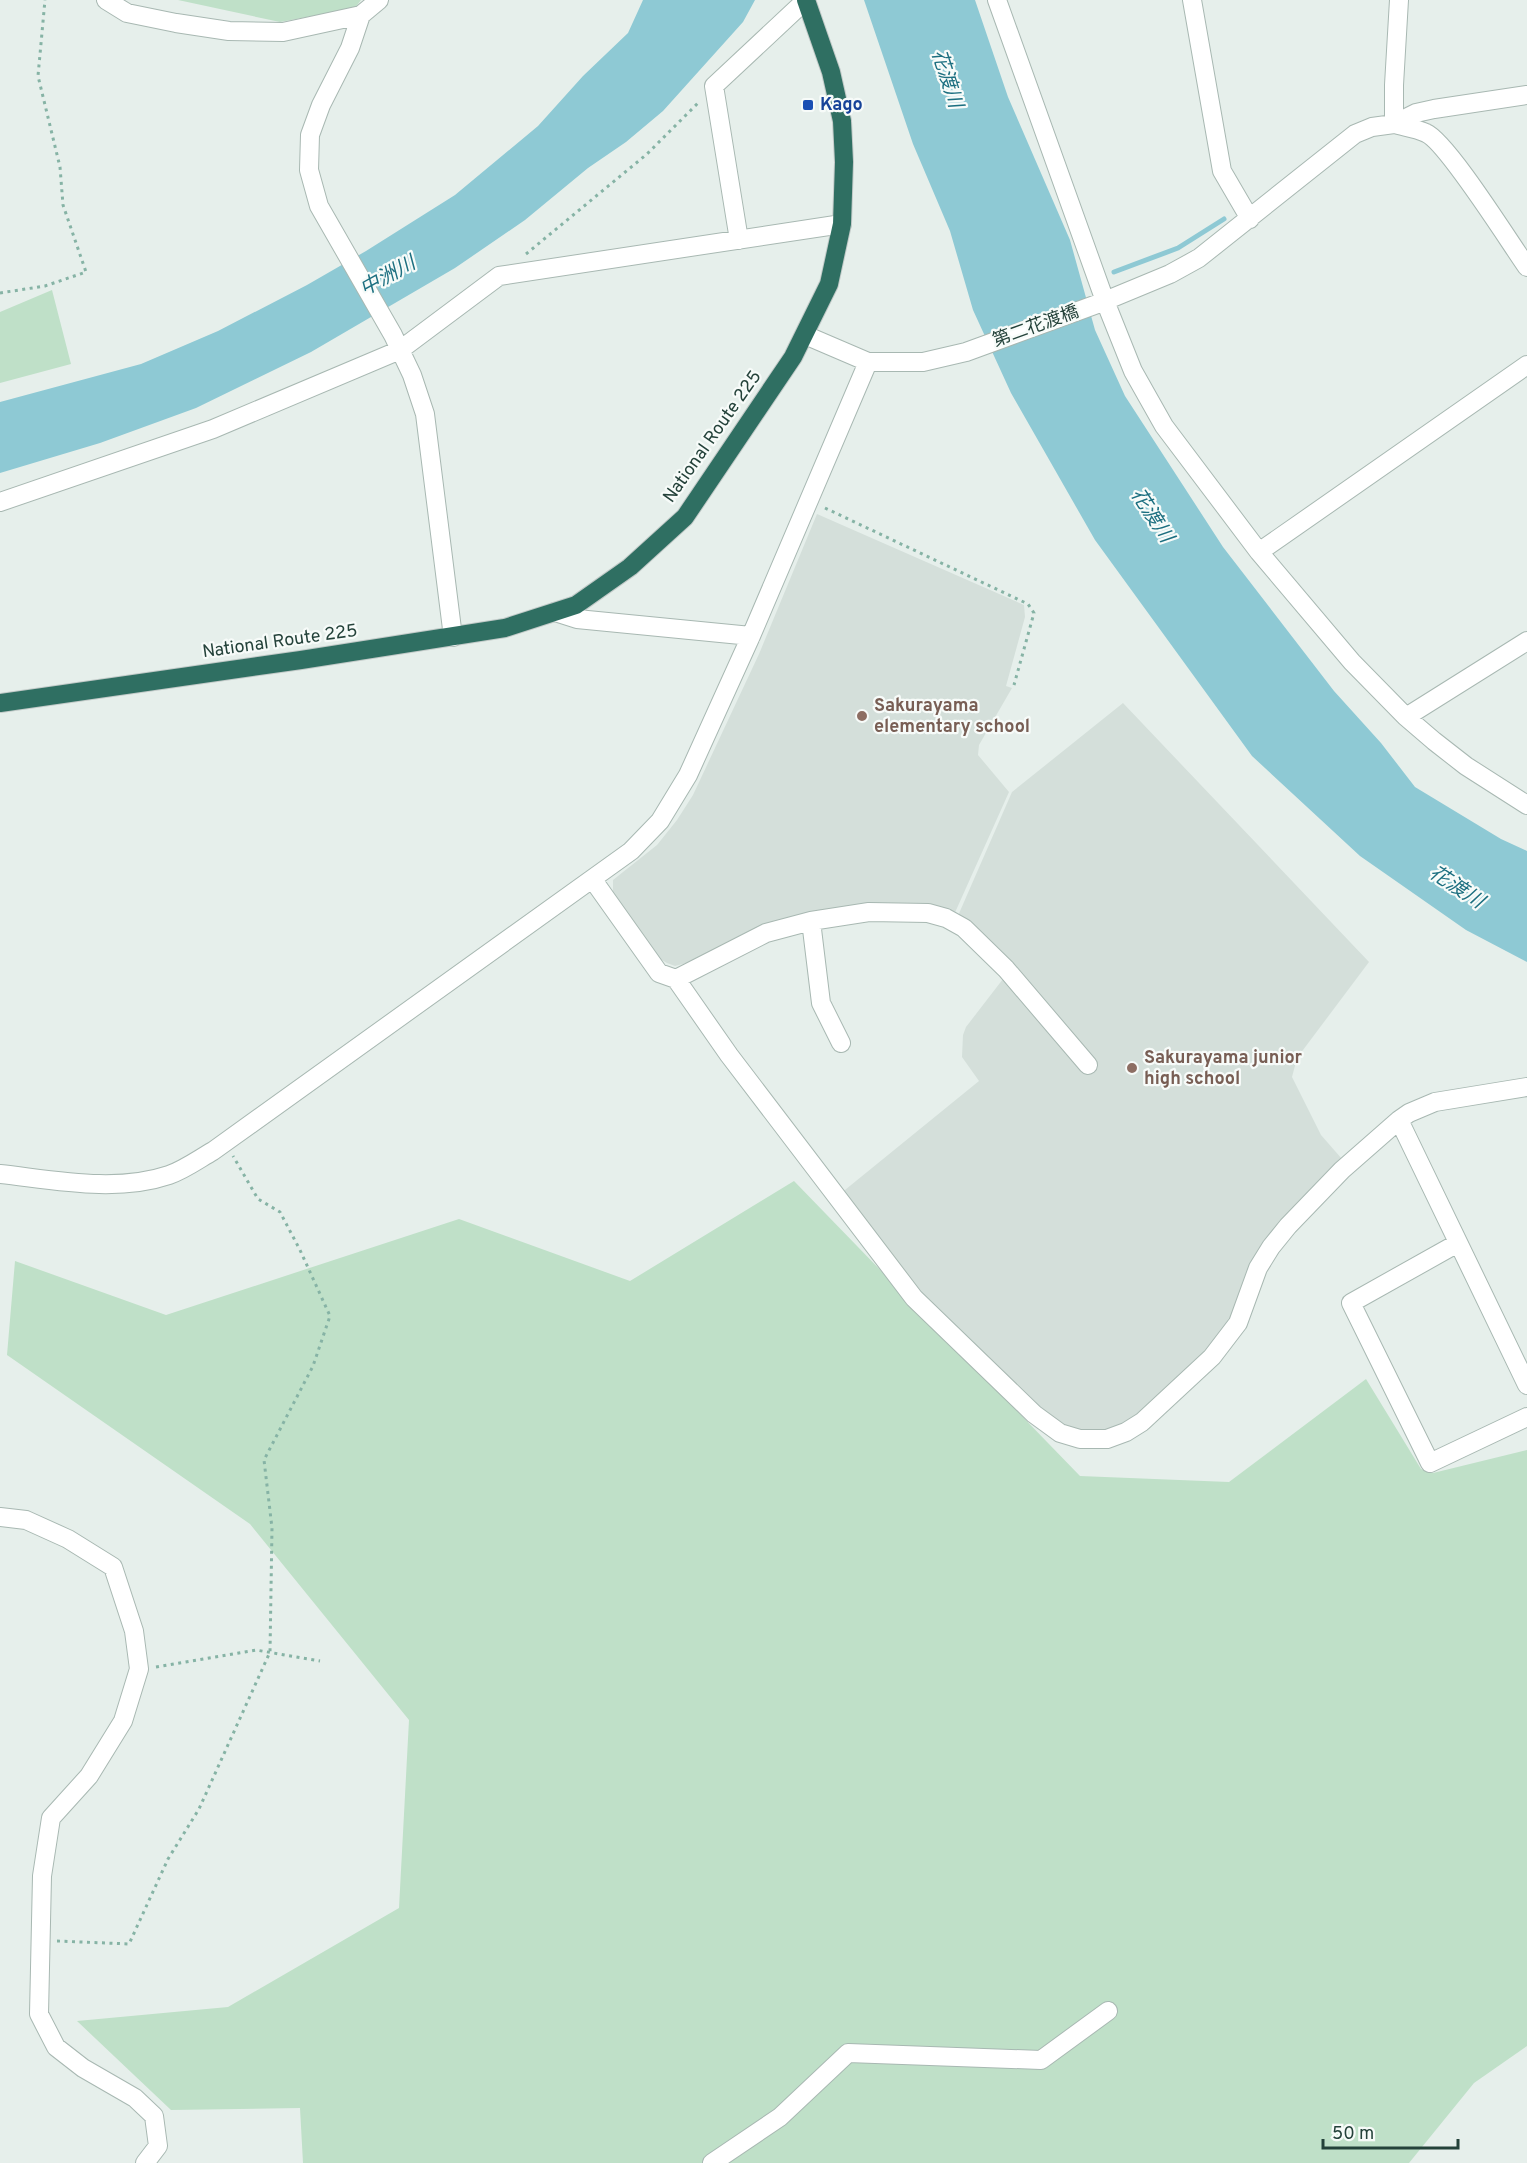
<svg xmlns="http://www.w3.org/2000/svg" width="1527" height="2163" viewBox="0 0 1527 2163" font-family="Overpass,'Noto Sans JP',sans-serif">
  <rect width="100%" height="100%" fill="#e6efeb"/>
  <path fill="#d4dfda" d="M 817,514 L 1024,605 L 1025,617 L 1006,686 L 1012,688 L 979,745 L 978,755 L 1009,792 L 953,917 L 886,904 L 690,962 L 675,966 L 667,963 L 655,956 L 613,893 L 613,880 L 657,845 L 677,820 L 693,795 L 759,654 Z
    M 1123,703 L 1369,962 L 1297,1058 L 1292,1077 L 1321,1135 L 1342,1159 L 1217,1344 L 1135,1421 L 1101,1433 L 1065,1428 L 1038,1410 L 921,1297 L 840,1194 L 979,1081 L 962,1057 L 963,1035 L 966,1027 L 1013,966 L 957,918 L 1012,792 Z"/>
  <path fill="#bfe0c8" d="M 178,0 L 361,0 L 355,8 L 280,22 Z
    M 52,290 L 71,364 L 0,383 L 0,312 Z
    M 794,1181 L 1080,1476 L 1229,1482 L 1366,1379 L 1421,1469 L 1433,1473 L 1527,1450 L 1527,2046 L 1474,2083 L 1409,2163 L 303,2163 L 300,2108 L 171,2110 L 77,2021 L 228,2007 L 399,1908 L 409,1720 L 250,1524 L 7,1355 L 15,1261 L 166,1315 L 459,1219 L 630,1281 Z"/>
  <path fill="#8ec9d4" d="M 643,0 L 755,0 L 743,22 L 663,111 L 626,142 L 588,168 L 525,220 L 455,268 L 311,352 L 196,408 L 100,443 L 0,473 L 0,402 L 141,364 L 218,331 L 307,285 L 366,251 L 455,195 L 538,126 L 583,76 L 628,33 Z
    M 864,0 L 975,0 L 1008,97 L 1070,240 L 1095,330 L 1125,396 L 1223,547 L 1334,691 L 1381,743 L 1415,787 L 1501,839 L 1527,851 L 1527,962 L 1466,930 L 1360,856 L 1252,756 L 1095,540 L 1011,393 L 973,310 L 950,231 L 913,144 Z"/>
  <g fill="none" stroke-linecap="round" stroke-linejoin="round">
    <path stroke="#8ec9d4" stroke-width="5" d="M 1114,272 L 1178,248 L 1224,219"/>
    <g stroke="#a8b8b2" stroke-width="20">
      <path id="minor" d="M 106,0 L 127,13 L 176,23 L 229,31 L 283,32 L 361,15 L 379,0
        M 997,0 L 1105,301 L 1133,371 L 1164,426 L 1259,552 L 1352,662 L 1406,717 L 1434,741 L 1466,766 L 1527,805
        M 1192,0 L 1222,171 L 1250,219
        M 361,15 L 350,48 L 321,105 L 310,135 L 309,170 L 319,206 L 393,335 L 412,375 L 425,414 L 453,637
        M 1394,124 C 1404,127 1416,128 1426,133 C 1447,142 1510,243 1527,267
        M 1394,124 L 1394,85 L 1399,0
        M 739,240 L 714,86 L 806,0
        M 805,335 L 868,362 L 923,362 L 966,352 L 1100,303 L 1170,274 L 1199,258 L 1355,134 L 1372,127 L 1394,124 L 1416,113 L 1434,109 L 1527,95
        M 0,502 L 213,429 L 400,350 L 499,276 L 842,224
        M 1259,552 L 1527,365
        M 555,612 L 577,619 L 751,636
        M 1406,717 L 1527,641
        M 593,880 L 659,973 L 676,979 L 729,1055 L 914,1298 L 1034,1414 L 1060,1433 L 1080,1439 L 1107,1439 L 1126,1432 L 1142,1422 L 1212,1357 L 1238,1323 L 1258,1268 L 1271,1247 L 1288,1226 L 1342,1170 L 1399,1120 L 1409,1113 L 1435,1102 L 1527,1087
        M 811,921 L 821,1003 L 841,1043
        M 676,979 L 766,933 L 811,921 L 869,912 L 928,913 L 946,918 L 964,928 L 1006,969 L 1088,1065
        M 1399,1120 L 1527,1385
        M 0,1174 C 54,1180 116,1193 169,1175 C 184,1170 199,1159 213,1151 L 631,851 L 660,821 L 688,775 L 751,636 L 868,362
        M 1458,1243 L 1351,1303 L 1430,1463 L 1527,1417
        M 0,1517 L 26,1520 L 68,1539 L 113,1567 L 134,1631 L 139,1669 L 123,1721 L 89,1776 L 51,1818 L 42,1876 L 39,2014 L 56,2047 L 83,2068 L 135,2098 L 154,2116 L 158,2146 L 145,2163
        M 712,2163 L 780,2117 L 848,2053 L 1041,2060 L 1108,2011"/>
    </g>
    <g stroke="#c2cac8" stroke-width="20">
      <path id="highway" d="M 0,703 L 301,660 L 505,628 L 576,605 L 630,567 L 685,517 L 793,357 L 829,284 L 842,224 L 844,162 L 842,121 L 831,72 L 806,0"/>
    </g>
    <path stroke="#86b3a5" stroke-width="3" stroke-dasharray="3 4.5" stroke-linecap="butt" d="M 526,254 L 647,154 L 699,102
      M 0,293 L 45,286 L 86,272 L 63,205 L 60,167 L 38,76 L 45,0
      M 825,508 L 1028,604 L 1034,613 L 1014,685
      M 156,1667 L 256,1650 L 320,1661
      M 57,1941 L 129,1944 L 168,1859 L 199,1809 L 270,1652 L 272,1528 L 264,1460 L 313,1366 L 330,1316 L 300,1250 L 280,1212 L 258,1199 L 233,1156"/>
    <use href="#minor" stroke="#fff" stroke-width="18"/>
    <use href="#highway" stroke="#2f6f62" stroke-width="18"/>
  </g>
  <rect fill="#1a4fb4" stroke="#f7fbf9" stroke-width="2" x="802" y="99" width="12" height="12" rx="3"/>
  <g fill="#8d6e63" stroke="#f7fbf9" stroke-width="2">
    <circle cx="862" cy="716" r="6"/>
    <circle cx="1132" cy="1068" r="6"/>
  </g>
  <g text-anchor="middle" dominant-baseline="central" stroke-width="4.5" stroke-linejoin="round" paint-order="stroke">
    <g font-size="18" font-weight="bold" fill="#164399" stroke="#f7fbf9" text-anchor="start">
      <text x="820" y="105">Kago</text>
    </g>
    <g font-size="18" fill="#24423a" stroke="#f7fbf9">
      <text transform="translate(1036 327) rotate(-20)">第二花渡橋</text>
      <text transform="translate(713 437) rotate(-55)">National Route 225</text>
      <text transform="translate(280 642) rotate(-8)">National Route 225</text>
    </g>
    <g font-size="18" font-weight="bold" fill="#785e54" stroke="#f7fbf9" text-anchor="start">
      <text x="874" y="706">Sakurayama<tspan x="874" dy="21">elementary school</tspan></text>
      <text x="1144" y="1058">Sakurayama junior<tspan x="1144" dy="21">high school</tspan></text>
    </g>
    <g font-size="20" font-style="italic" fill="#1c6f80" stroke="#f7fbf9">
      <text transform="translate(946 79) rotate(72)">花渡川</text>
      <text transform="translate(388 277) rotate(-29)">中洲川</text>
      <text transform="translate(1151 516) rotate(57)">花渡川</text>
      <text transform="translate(1456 888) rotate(33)">花渡川</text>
    </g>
  </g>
  <path d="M1323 2139v9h135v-9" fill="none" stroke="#24423a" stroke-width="3"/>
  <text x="1332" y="2139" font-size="18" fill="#24423a" stroke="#f7fbf9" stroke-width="4.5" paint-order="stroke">50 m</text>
</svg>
